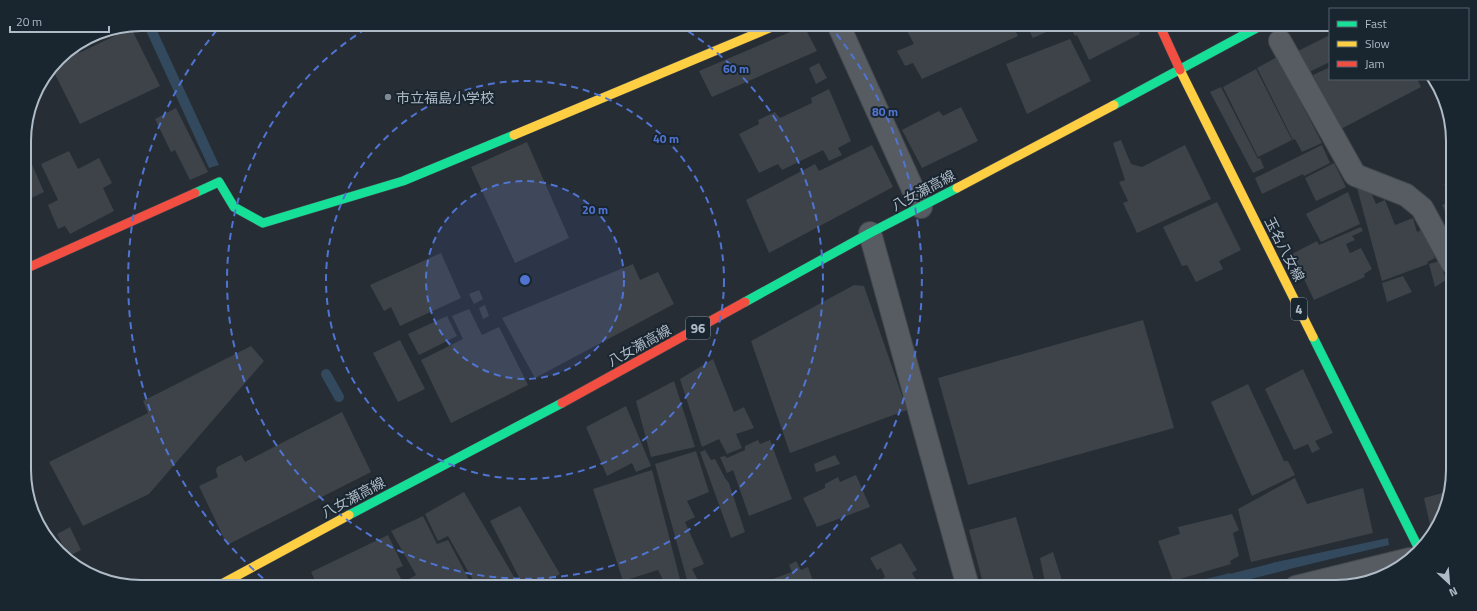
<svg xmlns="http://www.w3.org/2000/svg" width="1477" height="611" viewBox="0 0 1477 611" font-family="'Titillium Web','Noto Sans JP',sans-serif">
  <rect width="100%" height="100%" fill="#262d34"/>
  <path fill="#32495e" d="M 143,24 L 154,24 L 219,165 L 209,168 Z
    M 1388,538 L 1389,545 L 1273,573 L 1272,563 Z
    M 1230,573 L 1232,581 L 1210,587 L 1173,587 Z"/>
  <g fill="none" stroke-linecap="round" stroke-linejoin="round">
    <path stroke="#32495e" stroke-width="10" d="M 326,374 L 339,397
      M 1218,582 L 1286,565"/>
  </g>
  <path fill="#3d4349" d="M 610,24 L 626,24 L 613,30 Z
    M 910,24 L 1012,24 L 1018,36 L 922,79 L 913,63 L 905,66 L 897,51 L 914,44 L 905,27 Z
    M 1026,24 L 1064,24 L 1033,38 Z
    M 1069,24 L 1135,24 L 1140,34 L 1089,60 L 1077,35 L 1075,36 Z
    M 804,26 L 817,51 L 712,97 L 699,71 Z
    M 131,28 L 160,86 L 80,124 L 52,68 L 63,54 L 76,48 L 79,53 Z
    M 1330,35 L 1330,62 L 1307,73 L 1296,52 Z
    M 1070,39 L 1091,81 L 1027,114 L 1006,64 Z
    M 1277,57 L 1322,143 L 1302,152 L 1295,139 L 1293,140 L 1257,68 Z
    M 819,63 L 827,78 L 816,84 L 809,68 Z
    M 1330,67 L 1330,79 L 1417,79 L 1421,87 L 1339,130 L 1313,75 Z
    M 1256,69 L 1292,140 L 1258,157 L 1223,87 Z
    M 1221,87 L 1258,159 L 1260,158 L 1264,168 L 1253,173 L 1210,92 Z
    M 829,89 L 851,141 L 838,148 L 842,155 L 829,161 L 823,150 L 782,170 L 778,164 L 759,173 L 739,134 L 759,124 L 758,120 L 775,112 L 780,118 L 812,103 L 811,98 Z
    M 961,107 L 978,141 L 922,168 L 902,130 L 939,111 L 943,116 Z
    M 176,108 L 208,172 L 190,180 L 175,150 L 171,152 L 155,119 Z
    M 1121,140 L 1131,164 L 1142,167 L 1185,145 L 1211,199 L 1137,233 L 1123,203 L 1128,201 L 1119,182 L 1125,180 L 1113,143 Z
    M 527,142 L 569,238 L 515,263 L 471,167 Z
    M 872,145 L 893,187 L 769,253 L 746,200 L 815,164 L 819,171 Z
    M 1322,145 L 1330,163 L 1304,176 L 1303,174 L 1262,194 L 1255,178 Z
    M 24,146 L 44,192 L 25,201 Z
    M 69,151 L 78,169 L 99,158 L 112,183 L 103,188 L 114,211 L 70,234 L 65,226 L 58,229 L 48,205 L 58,200 L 41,164 Z
    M 1334,163 L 1346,187 L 1316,201 L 1305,178 Z
    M 1452,181 L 1452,226 L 1442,205 L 1452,200 L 1444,184 Z
    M 1357,188 L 1370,190 L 1376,204 L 1385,200 L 1395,225 L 1413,218 L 1417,232 L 1424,229 L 1435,258 L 1427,262 L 1428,264 L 1382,281 Z
    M 1348,192 L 1360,224 L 1321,242 L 1306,214 Z
    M 1217,202 L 1241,250 L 1219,261 L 1223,269 L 1196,282 L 1187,265 L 1182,266 L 1163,227 Z
    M 1361,227 L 1363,231 L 1352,236 L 1355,240 L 1346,244 L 1350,253 L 1361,248 L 1372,269 L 1364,274 L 1365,277 L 1314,300 L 1292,254 L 1317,241 L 1319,245 Z
    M 441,253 L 461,298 L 400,326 L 391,307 L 384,311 L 370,285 Z
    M 1440,261 L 1446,280 L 1435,287 L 1429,264 Z
    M 633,264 L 640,280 L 658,272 L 674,304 L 535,378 L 502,318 Z
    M 1403,276 L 1412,292 L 1387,302 L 1382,283 Z
    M 854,285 L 864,286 L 907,410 L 790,453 L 751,341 Z
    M 479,290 L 483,299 L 474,304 L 469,294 Z
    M 485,305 L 489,316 L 483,319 L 479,308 Z
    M 469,309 L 482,335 L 499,327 L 528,385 L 451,423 L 421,360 L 463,339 L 452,316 Z
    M 447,316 L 457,336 L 419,355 L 408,334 Z
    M 1143,320 L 1174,428 L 968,485 L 938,378 Z
    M 400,340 L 425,389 L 398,402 L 373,353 Z
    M 251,346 L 264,361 L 149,494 L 83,526 L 49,462 L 148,413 L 143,401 Z
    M 713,359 L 734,412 L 744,407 L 754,428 L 736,434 L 742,448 L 727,454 L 719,439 L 702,447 L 680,379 Z
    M 1303,369 L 1333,433 L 1315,441 L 1320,449 L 1312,453 L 1308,444 L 1294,450 L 1265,389 Z
    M 674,381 L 695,447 L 651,457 L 636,401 Z
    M 1248,384 L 1284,461 L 1288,461 L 1295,475 L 1252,496 L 1211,402 Z
    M 626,406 L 651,466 L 636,472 L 632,463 L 607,476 L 586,427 Z
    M 342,412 L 371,472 L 227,545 L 199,486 L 218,477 L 216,471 L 217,467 L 241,455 L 245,462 Z
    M 758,440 L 760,444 L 770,440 L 792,499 L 749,516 L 733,470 L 727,473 L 720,457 L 725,456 L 727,458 L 745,450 L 745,446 Z
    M 705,450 L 711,460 L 715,459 L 725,478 L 729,483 L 745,532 L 731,538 L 700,452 Z
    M 696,451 L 709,492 L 687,501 L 695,517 L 685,522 L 704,564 L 692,569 L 700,584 L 695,587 L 689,587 L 655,464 Z
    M 835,455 L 840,464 L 816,472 L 814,464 Z
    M 652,470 L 682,587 L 663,587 L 661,584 L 664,582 L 658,570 L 623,581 L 593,489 Z
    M 856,475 L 870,507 L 817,527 L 803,498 L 825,488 L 825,484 L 838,477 L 840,482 Z
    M 1295,478 L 1307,504 L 1363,488 L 1373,533 L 1251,562 L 1238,509 Z
    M 1450,491 L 1447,508 L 1431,529 L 1424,498 Z
    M 464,492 L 520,587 L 477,587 L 448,536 L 438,541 L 425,514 Z
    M 520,506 L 560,574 L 536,587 L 524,587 L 490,521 Z
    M 1232,514 L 1239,530 L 1233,533 L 1239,556 L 1230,561 L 1231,564 L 1173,581 L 1158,541 L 1180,534 L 1178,527 Z
    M 423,516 L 437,544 L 448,540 L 473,587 L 412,587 L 409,579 L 416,575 L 391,531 Z
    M 1016,517 L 1036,587 L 984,587 L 969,530 Z
    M 70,527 L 81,550 L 71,555 L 67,554 L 57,534 Z
    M 388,535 L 403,566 L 396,569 L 405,587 L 318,587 L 311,572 Z
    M 52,537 L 61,552 L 53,547 L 49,538 Z
    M 901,543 L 917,570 L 912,573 L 919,585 L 923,587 L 883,587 L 879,581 L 885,577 L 881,568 L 877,570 L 870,558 Z
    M 1053,552 L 1064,587 L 1046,587 L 1040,558 Z
    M 796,561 L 801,570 L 808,567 L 815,587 L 763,587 L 762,583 L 792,572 L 789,565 Z"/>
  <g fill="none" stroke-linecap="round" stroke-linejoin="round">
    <g stroke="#44494f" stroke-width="24">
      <path id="street" d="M 838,24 L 921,207
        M 1280,41 L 1355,175 L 1406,195 L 1422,208 L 1452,263
        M 870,233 L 968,587
        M 1296,587 L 1410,559"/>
    </g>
    <g stroke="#44494f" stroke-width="10">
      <path id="fast" d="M 1114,105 L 1264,24
        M 195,193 L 219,182 L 234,207 L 263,223 L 403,181 L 514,135
        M 745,302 L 870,233 L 957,188
        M 1313,337 L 1418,547
        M 349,515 L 562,403"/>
    </g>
    <g stroke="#44494f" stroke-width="10">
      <path id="slow" d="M 1180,70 L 1313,337
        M 514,135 L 779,24
        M 957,188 L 1114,105
        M 216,587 L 349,515"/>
    </g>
    <g stroke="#44494f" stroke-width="10">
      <path id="jam" d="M 1159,24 L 1180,70
        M 25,269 L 195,193
        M 562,403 L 745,302"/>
    </g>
    <use href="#street" stroke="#565c62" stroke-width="22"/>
    <use href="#fast" stroke="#16e098" stroke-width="9"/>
    <use href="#slow" stroke="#ffcf43" stroke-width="9"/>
    <use href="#jam" stroke="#f24e42" stroke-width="9"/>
  </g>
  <circle cx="525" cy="280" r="99" fill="#5074d2" fill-opacity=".12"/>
  <g fill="none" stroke="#5074d2" stroke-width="2" stroke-dasharray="7 5">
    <circle cx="525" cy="280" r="99"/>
    <circle cx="525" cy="280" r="199"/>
    <path d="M678 25A298 298 0 1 1 372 25"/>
    <path d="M272 586A397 397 0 0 1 221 25M829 25A397 397 0 0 1 778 586"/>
  </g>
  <circle fill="#7f8994" stroke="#19252f" stroke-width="1.5" cx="388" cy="97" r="4"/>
  <g text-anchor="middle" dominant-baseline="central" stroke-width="4" stroke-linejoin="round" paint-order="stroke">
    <g fill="#19252f" stroke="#828e99" stroke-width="1">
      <rect x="1291" y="298" width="16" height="22" rx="3"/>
      <rect x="686" y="317" width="24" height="22" rx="3"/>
    </g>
    <g font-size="13" font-weight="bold" fill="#afbbc7">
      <text x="1299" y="309">4</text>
      <text x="698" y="328">96</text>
    </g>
    <g font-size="14" fill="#afbbc7" stroke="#19252f" text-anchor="start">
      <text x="396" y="97">市立福島小学校</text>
    </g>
    <g font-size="14" fill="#afbbc7" stroke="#19252f">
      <text transform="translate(923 190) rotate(-28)">八女瀬高線</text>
      <text transform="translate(1285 249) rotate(63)">玉名八女線</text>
      <text transform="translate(639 345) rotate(-29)">八女瀬高線</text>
      <text transform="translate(353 497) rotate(-28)">八女瀬高線</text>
    </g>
  </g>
  <path d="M0 0H1477V611H0ZM141 31H1336A110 110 0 0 1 1446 141V470A110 110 0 0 1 1336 580H141A110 110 0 0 1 31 470V141A110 110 0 0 1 141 31Z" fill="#19252f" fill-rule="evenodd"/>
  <path fill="none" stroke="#afbbc7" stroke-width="2" d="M141 31H1336A110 110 0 0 1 1446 141V470A110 110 0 0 1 1336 580H141A110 110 0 0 1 31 470V141A110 110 0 0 1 141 31Z"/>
  <circle cx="525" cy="280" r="6" fill="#5074d2" stroke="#19252f" stroke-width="2"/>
  <g font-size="12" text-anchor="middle" font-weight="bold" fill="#5074d2" stroke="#19252f" stroke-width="4" stroke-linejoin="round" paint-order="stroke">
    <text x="736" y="73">60 m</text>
    <text x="885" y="116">80 m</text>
    <text x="666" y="143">40 m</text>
    <text x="595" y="214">20 m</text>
  </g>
  <rect x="1329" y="8" width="140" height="72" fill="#19252f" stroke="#55616c"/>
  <rect x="1337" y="21" width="20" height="6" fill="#16e098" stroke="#55616c"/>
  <text x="1365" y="28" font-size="12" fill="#afbbc7">Fast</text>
  <rect x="1337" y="41" width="20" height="6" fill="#ffcf43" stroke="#55616c"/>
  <text x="1365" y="48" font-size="12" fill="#afbbc7">Slow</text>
  <rect x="1337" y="61" width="20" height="6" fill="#f24e42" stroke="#55616c"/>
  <text x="1365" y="68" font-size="12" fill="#afbbc7">Jam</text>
  <g transform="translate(1449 583) rotate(154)" stroke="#19252f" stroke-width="3" paint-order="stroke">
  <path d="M0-3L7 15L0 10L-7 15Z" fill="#afbbc7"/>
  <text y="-6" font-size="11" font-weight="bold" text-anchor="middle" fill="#afbbc7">N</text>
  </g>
  <path d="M10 26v6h99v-6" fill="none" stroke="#afbbc7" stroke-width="2"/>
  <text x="16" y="26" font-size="12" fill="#afbbc7" stroke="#19252f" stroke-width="3" paint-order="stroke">20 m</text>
</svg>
